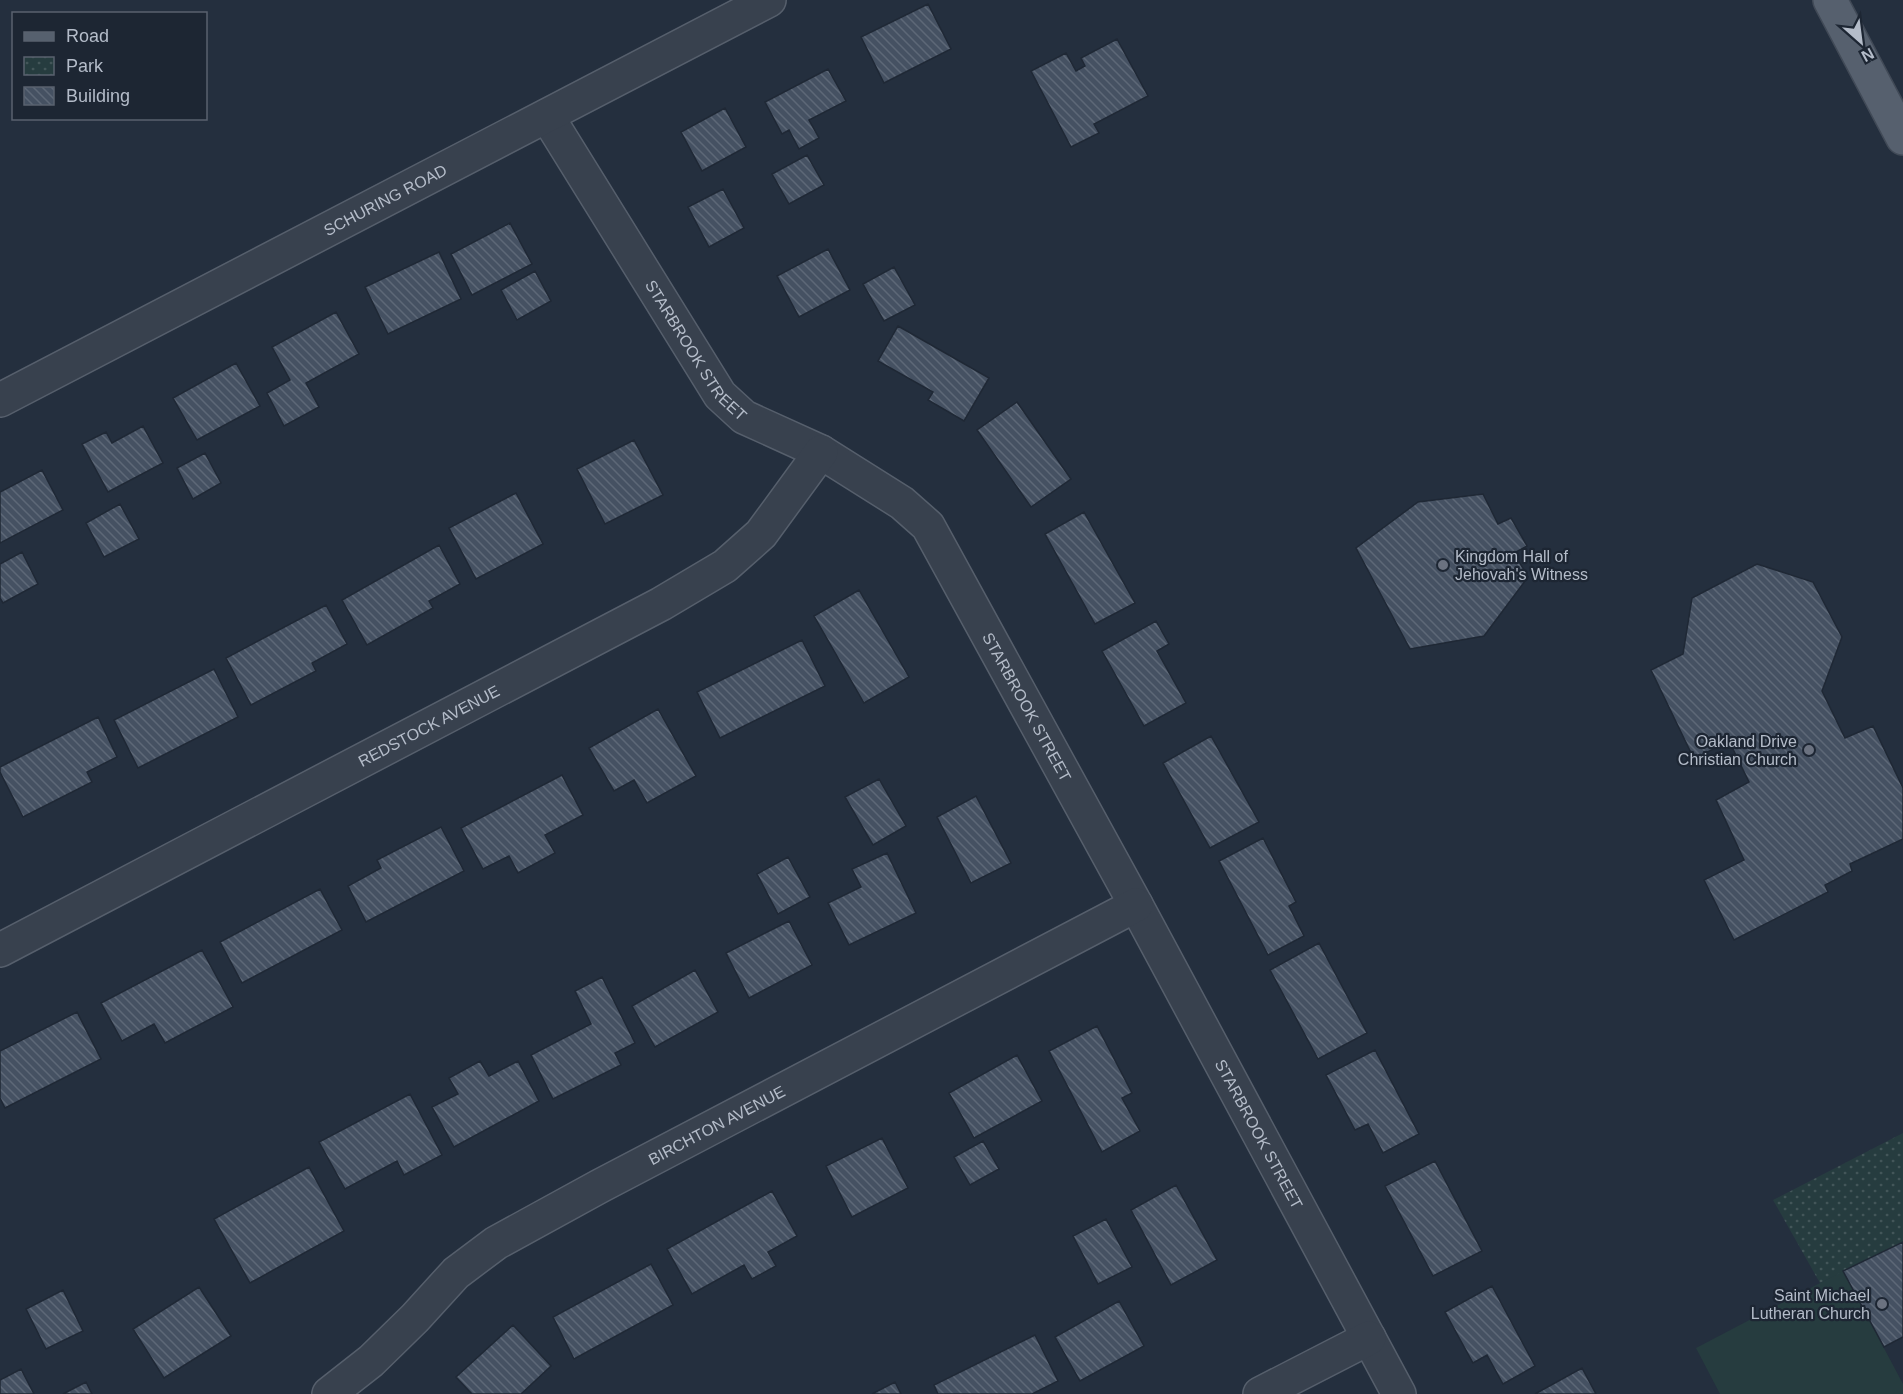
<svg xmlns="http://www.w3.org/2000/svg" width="1903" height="1394" viewBox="0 0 1903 1394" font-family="Helvetica,sans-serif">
  <defs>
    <pattern id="park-dots" width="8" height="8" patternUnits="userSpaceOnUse" patternTransform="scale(1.5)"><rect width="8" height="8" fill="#263c3f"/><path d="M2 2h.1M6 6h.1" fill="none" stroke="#435659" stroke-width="1.8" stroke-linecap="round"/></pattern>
    <pattern id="building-back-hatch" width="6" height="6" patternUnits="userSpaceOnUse" patternTransform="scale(1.5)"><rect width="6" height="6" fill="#455162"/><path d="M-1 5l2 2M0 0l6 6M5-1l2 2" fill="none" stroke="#5d6877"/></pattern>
  </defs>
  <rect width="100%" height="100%" fill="#242f3e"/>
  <path fill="#263c3f" d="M 1843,1271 L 1903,1384 L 1903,1394 L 1720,1394 L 1696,1348 Z"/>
  <path fill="url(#park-dots)" d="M 1903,1133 L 1903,1242 L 1820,1283 L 1773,1200 Z"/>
  <path fill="url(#building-back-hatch)" stroke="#1f2835" stroke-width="1.5" d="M 928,4 L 951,49 L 884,83 L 861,37 Z
    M 1117,39 L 1148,96 L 1094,124 L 1099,133 L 1071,147 L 1031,71 L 1066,53 L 1076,71 L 1085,66 L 1081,58 Z
    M 828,69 L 846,101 L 809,120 L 819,138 L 799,149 L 789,130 L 782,134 L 765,102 Z
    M 725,108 L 746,147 L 702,171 L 681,132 Z
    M 807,155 L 824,185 L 789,204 L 772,174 Z
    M 723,189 L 744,228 L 709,247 L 688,207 Z
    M 510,223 L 532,264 L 472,295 L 451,254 Z
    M 828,249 L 850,290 L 799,317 L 777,276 Z
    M 439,252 L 461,299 L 388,334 L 365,287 Z
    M 894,267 L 915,305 L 884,321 L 863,284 Z
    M 535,271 L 551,301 L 517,320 L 501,290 Z
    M 336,312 L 359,354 L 306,383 L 319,407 L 284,426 L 267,393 L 290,380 L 272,347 Z
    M 898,326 L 989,378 L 964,421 L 928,400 L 933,392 L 878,361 Z
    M 236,363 L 260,406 L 197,440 L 173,398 Z
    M 1017,402 L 1071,479 L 1031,507 L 977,430 Z
    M 143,426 L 163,463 L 108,492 L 82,444 L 106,432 L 112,443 Z
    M 634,440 L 663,495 L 605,524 L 577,469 Z
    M 205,453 L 221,483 L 193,499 L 177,468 Z
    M 42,470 L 63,510 L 0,543 L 0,492 Z
    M 516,493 L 543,544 L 476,579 L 449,528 Z
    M 1483,494 L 1498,524 L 1511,518 L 1527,546 L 1514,553 L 1528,577 L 1484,636 L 1410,649 L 1356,548 L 1418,502 Z
    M 120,504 L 139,539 L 104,557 L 86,523 Z
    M 1084,512 L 1135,603 L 1095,624 L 1045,534 Z
    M 439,545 L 460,584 L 429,601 L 433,608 L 367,645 L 342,600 Z
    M 22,552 L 38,584 L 3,603 L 0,598 L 0,564 Z
    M 1757,564 L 1813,582 L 1842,637 L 1822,691 L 1845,738 L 1873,726 L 1903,788 L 1903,839 L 1850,864 L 1852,871 L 1825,885 L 1828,892 L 1734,940 L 1704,880 L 1744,860 L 1716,800 L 1749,782 L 1729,741 L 1694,759 L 1651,670 L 1683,654 L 1692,598 Z
    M 859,590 L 909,677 L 864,703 L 814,616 Z
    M 326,605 L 347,644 L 312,663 L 316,671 L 251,705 L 226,658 Z
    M 1156,621 L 1169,644 L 1157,651 L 1186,703 L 1144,726 L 1102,651 Z
    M 802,640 L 825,686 L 720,738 L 697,692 Z
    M 214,669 L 238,717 L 138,768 L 114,720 Z
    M 658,709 L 696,776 L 647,803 L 634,780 L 614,791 L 589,748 Z
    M 98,717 L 117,757 L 87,772 L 92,782 L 23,817 L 0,772 L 0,767 Z
    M 1211,736 L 1259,822 L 1210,848 L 1163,763 Z
    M 562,775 L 583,815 L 545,835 L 555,853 L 518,873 L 509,856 L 483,869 L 461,828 Z
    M 879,779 L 906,826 L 873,845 L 845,797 Z
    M 976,796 L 1011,863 L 971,883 L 937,817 Z
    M 441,827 L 464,871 L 366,922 L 348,886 L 381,868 L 377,860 Z
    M 1263,838 L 1296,902 L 1289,906 L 1304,936 L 1268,955 L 1219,861 Z
    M 887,853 L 916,913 L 849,945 L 828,903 L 861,887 L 852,869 Z
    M 788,857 L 810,897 L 778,914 L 757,874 Z
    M 320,889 L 342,930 L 242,983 L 220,942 Z
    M 789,921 L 812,965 L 749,998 L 726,953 Z
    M 1319,943 L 1367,1033 L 1318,1059 L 1270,970 Z
    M 202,950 L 233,1007 L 165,1043 L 154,1024 L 122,1041 L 101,1003 Z
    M 695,970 L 718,1012 L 655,1047 L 632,1006 Z
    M 602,977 L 635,1043 L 615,1053 L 621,1065 L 553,1099 L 531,1055 L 591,1024 L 575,991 Z
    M 77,1012 L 101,1059 L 5,1108 L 0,1098 L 0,1051 Z
    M 1097,1026 L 1132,1093 L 1122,1098 L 1140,1131 L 1102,1152 L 1049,1051 Z
    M 1375,1050 L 1419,1134 L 1383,1153 L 1368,1124 L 1355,1130 L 1326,1075 Z
    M 1017,1055 L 1042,1101 L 974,1138 L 949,1093 Z
    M 480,1061 L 489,1076 L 518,1061 L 539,1101 L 454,1147 L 432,1107 L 458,1094 L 449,1078 Z
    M 410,1094 L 442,1155 L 404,1175 L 397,1161 L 345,1189 L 319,1142 Z
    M 882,1138 L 908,1188 L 852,1217 L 826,1166 Z
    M 983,1141 L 999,1169 L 970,1185 L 954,1157 Z
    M 1435,1161 L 1482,1251 L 1433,1276 L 1385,1186 Z
    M 309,1167 L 344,1231 L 250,1283 L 214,1219 Z
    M 1176,1185 L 1217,1260 L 1171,1285 L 1131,1210 Z
    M 772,1191 L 797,1236 L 768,1252 L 776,1266 L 752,1279 L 744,1265 L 692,1294 L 667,1249 Z
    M 1106,1219 L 1132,1267 L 1098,1284 L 1073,1236 Z
    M 1903,1242 L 1903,1337 L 1884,1347 L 1843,1271 Z
    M 651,1264 L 673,1305 L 574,1359 L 553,1317 Z
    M 1492,1286 L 1535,1366 L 1503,1384 L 1487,1355 L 1473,1363 L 1445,1312 Z
    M 199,1287 L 231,1336 L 164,1378 L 133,1329 Z
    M 63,1290 L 83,1331 L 46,1349 L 26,1309 Z
    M 1119,1301 L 1144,1346 L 1080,1381 L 1055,1337 Z
    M 513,1325 L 551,1366 L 521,1394 L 472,1394 L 456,1377 Z
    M 1035,1335 L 1058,1381 L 1032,1394 L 938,1394 L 934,1385 Z
    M 1582,1368 L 1596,1394 L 1535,1394 Z
    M 21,1369 L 34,1394 L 0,1394 L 0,1380 Z
    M 86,1382 L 92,1394 L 63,1394 Z
    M 895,1382 L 901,1394 L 872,1394 Z"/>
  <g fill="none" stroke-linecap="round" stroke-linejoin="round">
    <g stroke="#565f6c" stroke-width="36">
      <g id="minor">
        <path id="s1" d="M 547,116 L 720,395 L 744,417 L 821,452 L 902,503 L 928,526 L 1136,905 L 1399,1394"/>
        <path id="s2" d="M 0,400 L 769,0"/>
        <path id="s3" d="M 0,950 L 661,604 L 725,566 L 761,534 L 821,452"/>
        <path id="s4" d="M 329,1394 L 371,1361 L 415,1318 L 456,1273 L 496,1243 L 600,1186 L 1136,905"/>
        <path d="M 1260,1394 L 1369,1338"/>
      </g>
    </g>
    <g stroke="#414a57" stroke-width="36">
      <path id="major" d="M 1830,0 L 1903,138"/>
    </g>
    <use href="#minor" stroke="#38414e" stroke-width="33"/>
    <use href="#major" stroke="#56606e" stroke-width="33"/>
  </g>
  <g fill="#6b7280" stroke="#1d2633" stroke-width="2">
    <circle cx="1443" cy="565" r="6"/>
    <circle cx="1809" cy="750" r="6"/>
    <circle cx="1882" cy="1304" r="6"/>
  </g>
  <g text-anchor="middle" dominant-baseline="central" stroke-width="4.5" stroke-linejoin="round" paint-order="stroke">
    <g font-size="16" fill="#b4bcc9" stroke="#1d2633">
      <text stroke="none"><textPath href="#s2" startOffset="434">SCHURING ROAD</textPath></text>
      <text stroke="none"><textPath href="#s1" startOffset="278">STARBROOK STREET</textPath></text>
      <text stroke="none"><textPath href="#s1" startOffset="782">STARBROOK STREET</textPath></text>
      <text stroke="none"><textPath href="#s3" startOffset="484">REDSTOCK AVENUE</textPath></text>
      <text stroke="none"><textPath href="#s4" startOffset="476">BIRCHTON AVENUE</textPath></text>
      <text stroke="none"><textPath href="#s1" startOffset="1268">STARBROOK STREET</textPath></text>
    </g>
    <g font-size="16" fill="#b4bcc9" stroke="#1d2633" text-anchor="end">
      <text x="1455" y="556" text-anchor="start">Kingdom Hall of<tspan x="1455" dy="18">Jehovah's Witness</tspan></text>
      <text x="1797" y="741">Oakland Drive<tspan x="1797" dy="18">Christian Church</tspan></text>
      <text x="1870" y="1295">Saint Michael<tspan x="1870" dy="18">Lutheran Church</tspan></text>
    </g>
  </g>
  <rect x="12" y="12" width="195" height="108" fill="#1d2633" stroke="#59626f" stroke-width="1.5"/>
  <rect x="24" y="32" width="30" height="9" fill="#56606e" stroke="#59626f" stroke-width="1.5"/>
  <text x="66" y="42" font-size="18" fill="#b4bcc9">Road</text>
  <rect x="24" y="57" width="30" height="18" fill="url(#park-dots)" stroke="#59626f" stroke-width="1.5"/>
  <text x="66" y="72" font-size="18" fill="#b4bcc9">Park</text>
  <rect x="24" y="87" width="30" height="18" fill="url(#building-back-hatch)" stroke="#59626f" stroke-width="1.5"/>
  <text x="66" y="102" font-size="18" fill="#b4bcc9">Building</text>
  <g transform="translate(1861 42) rotate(152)" stroke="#1d2633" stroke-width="4.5" paint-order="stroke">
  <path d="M0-4.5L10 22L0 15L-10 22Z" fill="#b4bcc9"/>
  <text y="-9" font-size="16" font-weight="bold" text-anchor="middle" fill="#b4bcc9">N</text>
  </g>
</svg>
